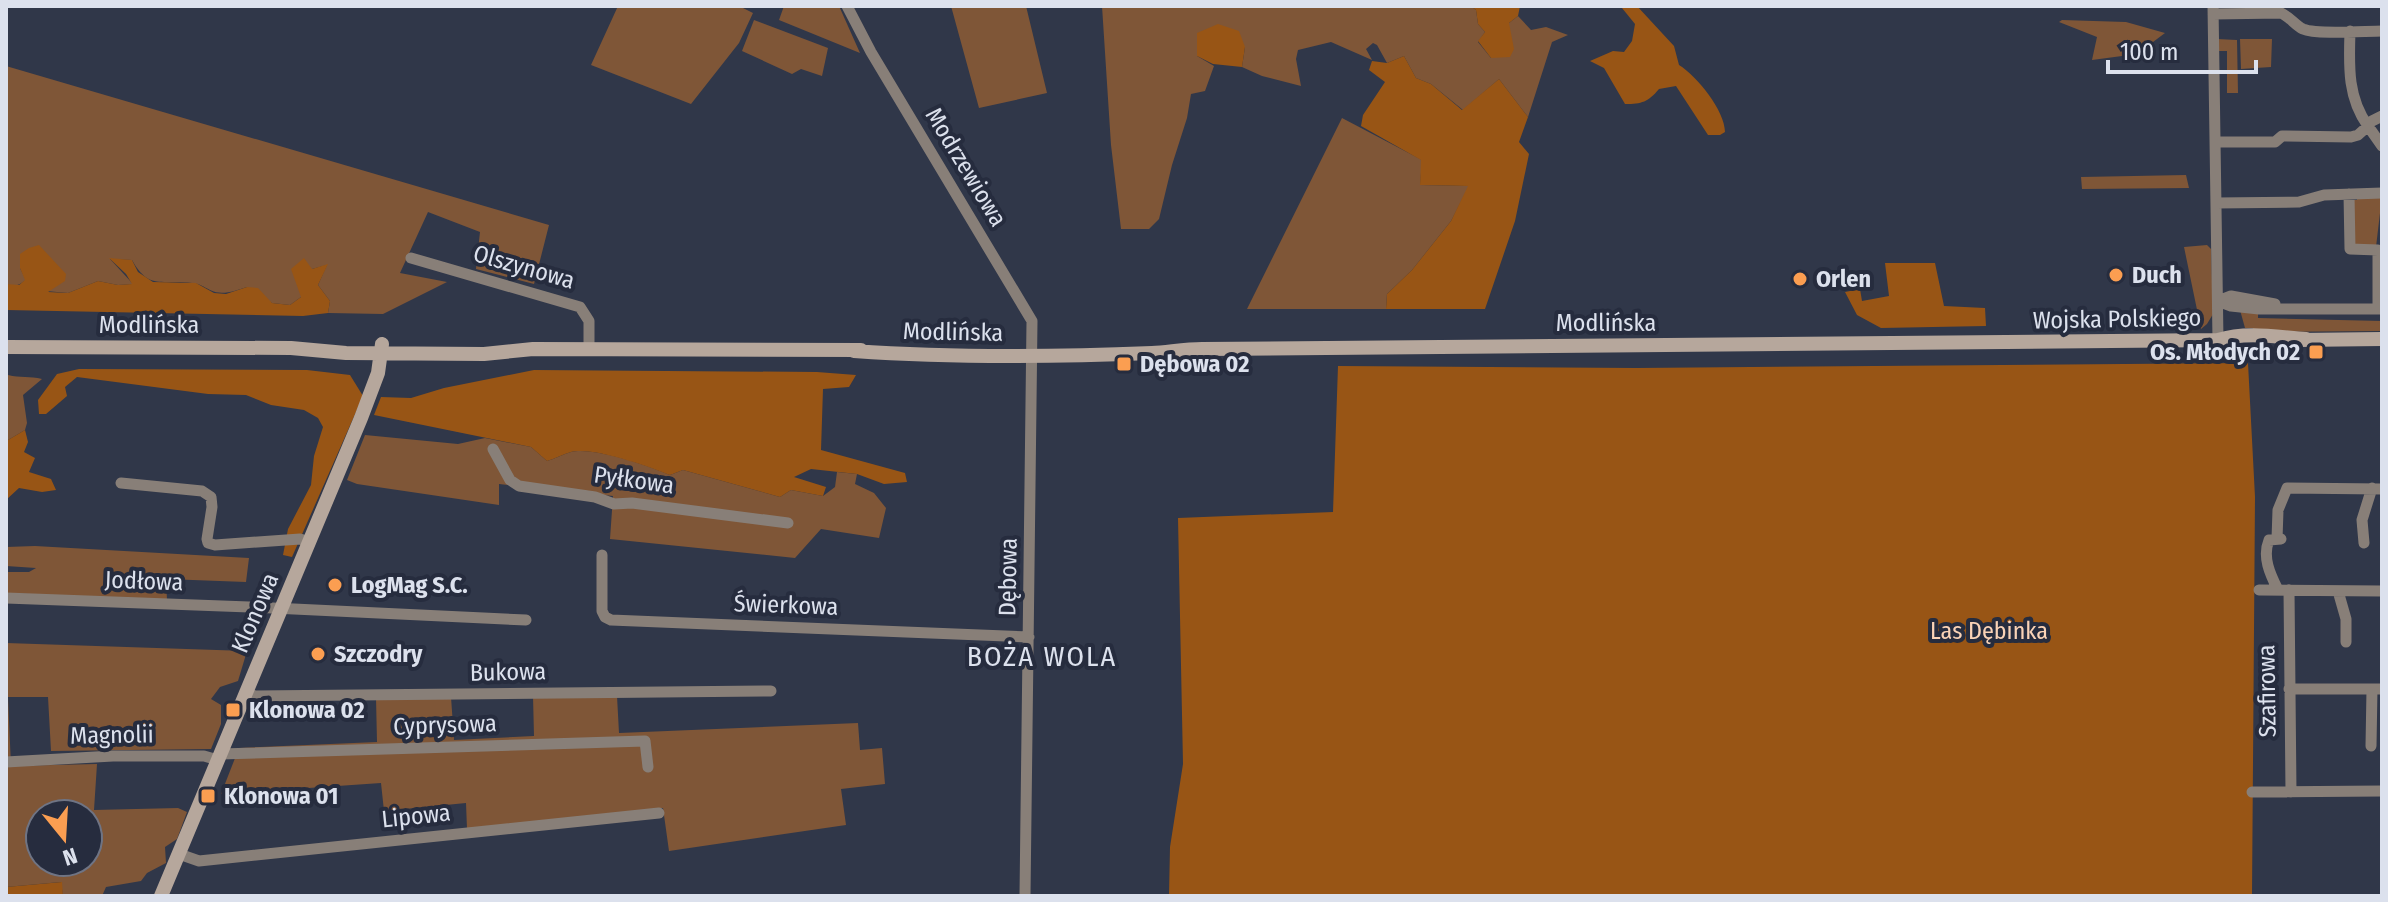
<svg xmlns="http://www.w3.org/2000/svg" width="2388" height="902" viewBox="0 0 2388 902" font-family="'Fira Sans Condensed',sans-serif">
  <rect width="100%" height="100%" fill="#303749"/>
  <path fill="#7f5637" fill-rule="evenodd" d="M 618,6 L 739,6 L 753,13 L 739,43 L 691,104 L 591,65 Z
    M 784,6 L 839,6 L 860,53 L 779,20 Z
    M 951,6 L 1026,6 L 1047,93 L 979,108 Z
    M 1102,6 L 1471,6 L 1476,10 L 1478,24 L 1485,32 L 1478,42 L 1491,58 L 1509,23 L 1518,16 L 1531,30 L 1546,27 L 1568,35 L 1552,42 L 1528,117 L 1499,79 L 1463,110 L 1431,84 L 1416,78 L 1404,56 L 1387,63 L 1377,45 L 1373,43 L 1366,49 L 1372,60 L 1331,42 L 1298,50 L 1296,59 L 1301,86 L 1262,76 L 1242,67 L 1245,47 L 1197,56 L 1214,66 L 1205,91 L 1191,94 L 1187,118 L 1172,165 L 1159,219 L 1149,229 L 1121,229 L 1111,145 Z
    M 754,20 L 828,48 L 822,76 L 801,69 L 792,74 L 742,51 Z
    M 2062,20 L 2126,22 L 2165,33 L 2137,54 L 2092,60 L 2097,37 L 2059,22 Z
    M 2217,39 L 2237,40 L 2238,93 L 2227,93 L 2227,51 L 2218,51 Z
    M 2240,39 L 2272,39 L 2271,67 L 2241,69 Z
    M 6,66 L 549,225 L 534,284 L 476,269 L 480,232 L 428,212 L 400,273 L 447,282 L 383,314 L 328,313 L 330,301 L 318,285 L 327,265 L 312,269 L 301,297 L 290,305 L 272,303 L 247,287 C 234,291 222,296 210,290 C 204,287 199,283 192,283 C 163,279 149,291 132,260 L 110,259 L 133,284 L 118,285 L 98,281 L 68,293 L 46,291 L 20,268 L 26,280 C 19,285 14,288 6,284 Z
    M 1342,118 L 1422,160 L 1420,185 L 1469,186 L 1451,221 L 1412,270 L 1387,294 L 1386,309 L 1247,309 Z
    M 2186,175 L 2189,188 L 2082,189 L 2081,177 Z
    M 2357,196 L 2382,196 L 2376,247 L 2352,245 L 2352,200 L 2357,200 Z
    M 2207,245 L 2211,249 L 2213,314 L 2207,324 L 2201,329 L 2184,247 Z
    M 2240,310 L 2258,312 L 2258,318 L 2382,321 L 2382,331 L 2253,332 L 2253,328 L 2245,328 Z
    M 6,371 L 8,375 C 20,378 30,376 42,379 L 23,395 L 27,423 L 25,430 L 8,440 L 6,444 Z
    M 365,435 L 458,444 L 485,438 L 531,447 L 547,461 C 555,459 563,454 571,452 C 592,446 650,466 670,475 L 683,470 L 780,497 L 791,490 L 823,496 L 835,487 L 837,472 L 857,474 L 855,484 L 874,493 L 886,508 L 879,538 L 821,529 L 795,558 L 610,539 L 613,496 L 499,484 L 499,505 L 357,484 L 347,480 Z
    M 35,546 L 249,558 L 246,582 L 166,579 L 167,600 L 6,593 L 6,572 L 29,572 L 36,568 L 6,566 L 6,547 Z
    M 6,643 L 247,651 L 238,681 L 220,687 L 211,699 L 221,705 L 221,724 L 211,749 L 51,751 L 48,697 L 8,697 L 11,766 L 97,764 L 94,810 L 178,808 L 187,812 L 177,839 L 165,847 L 166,863 L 147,873 L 141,881 L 106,887 L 102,896 L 63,896 L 61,882 L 6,887 ZM 40,814 L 88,814 L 88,862 L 40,862 Z
    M 533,696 L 617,696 L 619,733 L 858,723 L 860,750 L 882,748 L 885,784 L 841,789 L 846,825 L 669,851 L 663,808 L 467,829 L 466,803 L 384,811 L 381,783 L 221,794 L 239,748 L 377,742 L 376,698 L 451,697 L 454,740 L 534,736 Z"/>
  <path fill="#985515" d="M 1471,6 L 1520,6 L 1518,16 L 1509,23 L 1514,49 L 1510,57 L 1491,58 L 1478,41 L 1485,32 L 1478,24 L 1476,10 Z
    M 1624,6 L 1637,6 L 1674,46 L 1679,65 C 1697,76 1725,111 1725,132 L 1720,135 L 1708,135 L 1676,86 L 1659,89 C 1648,102 1642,104 1625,104 L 1604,68 L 1590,61 L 1613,51 L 1624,52 L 1632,41 L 1635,24 L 1622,8 Z
    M 1218,24 L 1239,31 L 1245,47 L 1242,67 L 1213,64 L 1197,56 L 1197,33 Z
    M 1404,56 L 1416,78 L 1431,84 L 1462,110 L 1499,79 L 1528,117 L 1519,142 L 1529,154 L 1515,221 L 1485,309 L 1386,309 L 1387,294 L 1412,270 L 1451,221 L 1468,186 L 1420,185 L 1421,160 L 1361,126 L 1363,115 L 1385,82 L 1369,70 L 1372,61 L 1387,63 Z
    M 39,245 L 66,274 L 65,281 L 48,292 L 68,293 L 98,281 L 118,285 L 132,284 L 126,274 L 109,258 L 132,260 L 138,272 L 153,282 L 196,283 L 214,293 L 226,294 L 247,287 L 258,288 L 272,303 L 290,305 L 301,297 L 291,269 L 304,258 L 312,269 L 328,264 L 318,285 L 330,301 L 328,313 L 303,316 L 6,310 L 6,284 L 19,285 L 25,280 L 20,268 L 20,254 L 29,248 Z
    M 1885,263 L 1935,263 L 1944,306 L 1985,308 L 1986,326 L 1881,328 L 1857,315 L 1845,292 L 1860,289 L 1862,301 L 1889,296 Z
    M 2248,363 L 2255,497 L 2252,896 L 1169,896 L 1170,847 L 1183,764 L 1178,518 L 1333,512 L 1338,366 L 1636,368 Z
    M 79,369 L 307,370 L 350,375 L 363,396 L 292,557 L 283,555 L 288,529 L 311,485 L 314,456 L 323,427 L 318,418 L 304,410 L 271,405 L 246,395 L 208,394 L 77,377 L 65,387 L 67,396 L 46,414 L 39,414 L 38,400 L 57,374 Z
    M 534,370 L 817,372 L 856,375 L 849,387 L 823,389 L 821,450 L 905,473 L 907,482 L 884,484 L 857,474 L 811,469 L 794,477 L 826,487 L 823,496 L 791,490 L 780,497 L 683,470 L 670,475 C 650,467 592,446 571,452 C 563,454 555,459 547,461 L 531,447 L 374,415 L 381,397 L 411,398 L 444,388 Z
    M 25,430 L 28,442 L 24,452 L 35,458 L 29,472 L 51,479 L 56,490 L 42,492 L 19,488 L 6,500 L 6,444 L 8,440 Z
    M 62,882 L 63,896 L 6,896 L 6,887 Z"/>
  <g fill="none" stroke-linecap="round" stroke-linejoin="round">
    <path stroke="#887f78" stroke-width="11" d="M 847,6 L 871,52 L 1032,321 L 1025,896
      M 2213,6 L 2218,340
      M 2213,14 L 2281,13 C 2290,17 2295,25 2303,29 C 2316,35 2365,31 2382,31
      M 2350,31 C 2349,65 2347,97 2368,126 L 2372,121 L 2382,116
      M 2215,142 L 2275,142 L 2282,136 L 2351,137 L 2358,135 L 2368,126 L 2382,146
      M 2349,194 L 2350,249 L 2378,250 L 2378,309
      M 2216,203 L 2299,202 L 2324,195 L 2382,193
      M 411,258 L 580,307 L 589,321 L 589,349
      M 2218,301 L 2231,306 L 2259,309 L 2382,309
      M 2218,301 L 2231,296 L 2275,304
      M 493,449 L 510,480 L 519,486 L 595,497 L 614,504 L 632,503 L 788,523
      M 121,483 L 202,491 L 211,497 L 212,507 L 207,539 L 208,543 L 215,545 L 300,539 L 309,542
      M 2277,539 L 2278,510 L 2287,488 L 2382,489
      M 2364,543 L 2362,520 L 2372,488
      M 602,555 L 602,611 L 605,617 L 611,620 L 1029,637
      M 2259,590 L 2382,591
      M 2278,590 C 2270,574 2262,557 2269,540 L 2281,539
      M 2289,590 L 2291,792
      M 2338,591 L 2346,619 L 2346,642
      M 6,598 L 273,608 L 526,620
      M 2289,689 L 2382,689
      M 246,693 L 255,696 L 771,691
      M 2371,746 L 2372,689
      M 220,754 L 645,741 L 648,767
      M 6,762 L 113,756 L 204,756 L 218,760
      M 2252,792 L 2382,791
      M 179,854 L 199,861 L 659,813"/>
    <path stroke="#b6a79c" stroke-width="14" d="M 2298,340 L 2382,339
      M 6,347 L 291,348 L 346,353 L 484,354 L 533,349 L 861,350
      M 854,351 C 953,358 1053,357 1152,353 C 1169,352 1185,349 1202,349 L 2218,340 C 2247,331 2277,337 2306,339
      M 161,896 L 361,418 L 378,373 L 382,344"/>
  </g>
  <g fill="#fb9e51" stroke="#262c3e" stroke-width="3">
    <circle cx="2116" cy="275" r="8"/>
    <circle cx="1800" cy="279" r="8"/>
    <rect x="2308" y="344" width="16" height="16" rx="4"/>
    <rect x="1116" y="356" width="16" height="16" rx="4"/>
    <circle cx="335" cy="585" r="8"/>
    <circle cx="318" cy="654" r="8"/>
    <rect x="225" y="702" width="16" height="16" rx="4"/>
    <rect x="200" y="788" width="16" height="16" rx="4"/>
  </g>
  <g text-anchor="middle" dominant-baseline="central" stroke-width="8" stroke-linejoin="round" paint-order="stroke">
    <g font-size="24" fill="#dce1ed" stroke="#262c3e">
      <text transform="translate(966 167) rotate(59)">Modrzewiowa</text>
      <text transform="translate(524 267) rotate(16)">Olszynowa</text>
      <text transform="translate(2117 319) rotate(-1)">Wojska Polskiego</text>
      <text x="1606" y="323">Modlińska</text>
      <text x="149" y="325">Modlińska</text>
      <text transform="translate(953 332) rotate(1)">Modlińska</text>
      <text transform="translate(634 480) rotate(8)">Pyłkowa</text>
      <text transform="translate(1008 577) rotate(-89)">Dębowa</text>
      <text transform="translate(144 581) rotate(2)">Jodłowa</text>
      <text transform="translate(786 605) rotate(2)">Świerkowa</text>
      <text transform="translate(255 613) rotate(-67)">Klonowa</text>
      <text transform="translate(508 672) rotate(-1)">Bukowa</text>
      <text transform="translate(2267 691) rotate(-91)">Szafirowa</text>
      <text transform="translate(445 725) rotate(-2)">Cyprysowa</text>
      <text transform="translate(112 735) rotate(-1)">Magnolii</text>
      <text transform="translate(416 816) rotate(-6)">Lipowa</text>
    </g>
    <g font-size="24" font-weight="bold" fill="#dce1ed" stroke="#262c3e" text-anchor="start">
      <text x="2132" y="275">Duch</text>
      <text x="1816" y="279">Orlen</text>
      <text x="2300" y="352" text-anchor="end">Os. Młodych 02</text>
      <text x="1140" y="364">Dębowa 02</text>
      <text x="351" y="585">LogMag S.C.</text>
      <text x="334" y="654">Szczodry</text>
      <text x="249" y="710">Klonowa 02</text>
      <text x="224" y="796">Klonowa 01</text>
    </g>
    <g font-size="24" fill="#fad3b7" stroke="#262c3e">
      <text x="1989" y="631">Las Dębinka</text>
    </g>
    <g font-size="28" letter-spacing="2" fill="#dce1ed" stroke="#262c3e">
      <text x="1042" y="656">BOŻA WOLA</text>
    </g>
  </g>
  <rect width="2388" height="902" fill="none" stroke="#dce1ed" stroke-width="16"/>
  <g transform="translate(64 838) rotate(162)"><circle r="38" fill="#262c3e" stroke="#6f7484" stroke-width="2"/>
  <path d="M0-6L14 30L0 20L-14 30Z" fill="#fb9e51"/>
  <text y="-12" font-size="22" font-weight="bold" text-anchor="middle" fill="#dce1ed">N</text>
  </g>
  <path d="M2108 60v12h148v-12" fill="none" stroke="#dce1ed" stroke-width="4"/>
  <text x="2120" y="60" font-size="24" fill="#dce1ed" stroke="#262c3e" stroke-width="6" paint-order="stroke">100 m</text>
</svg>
